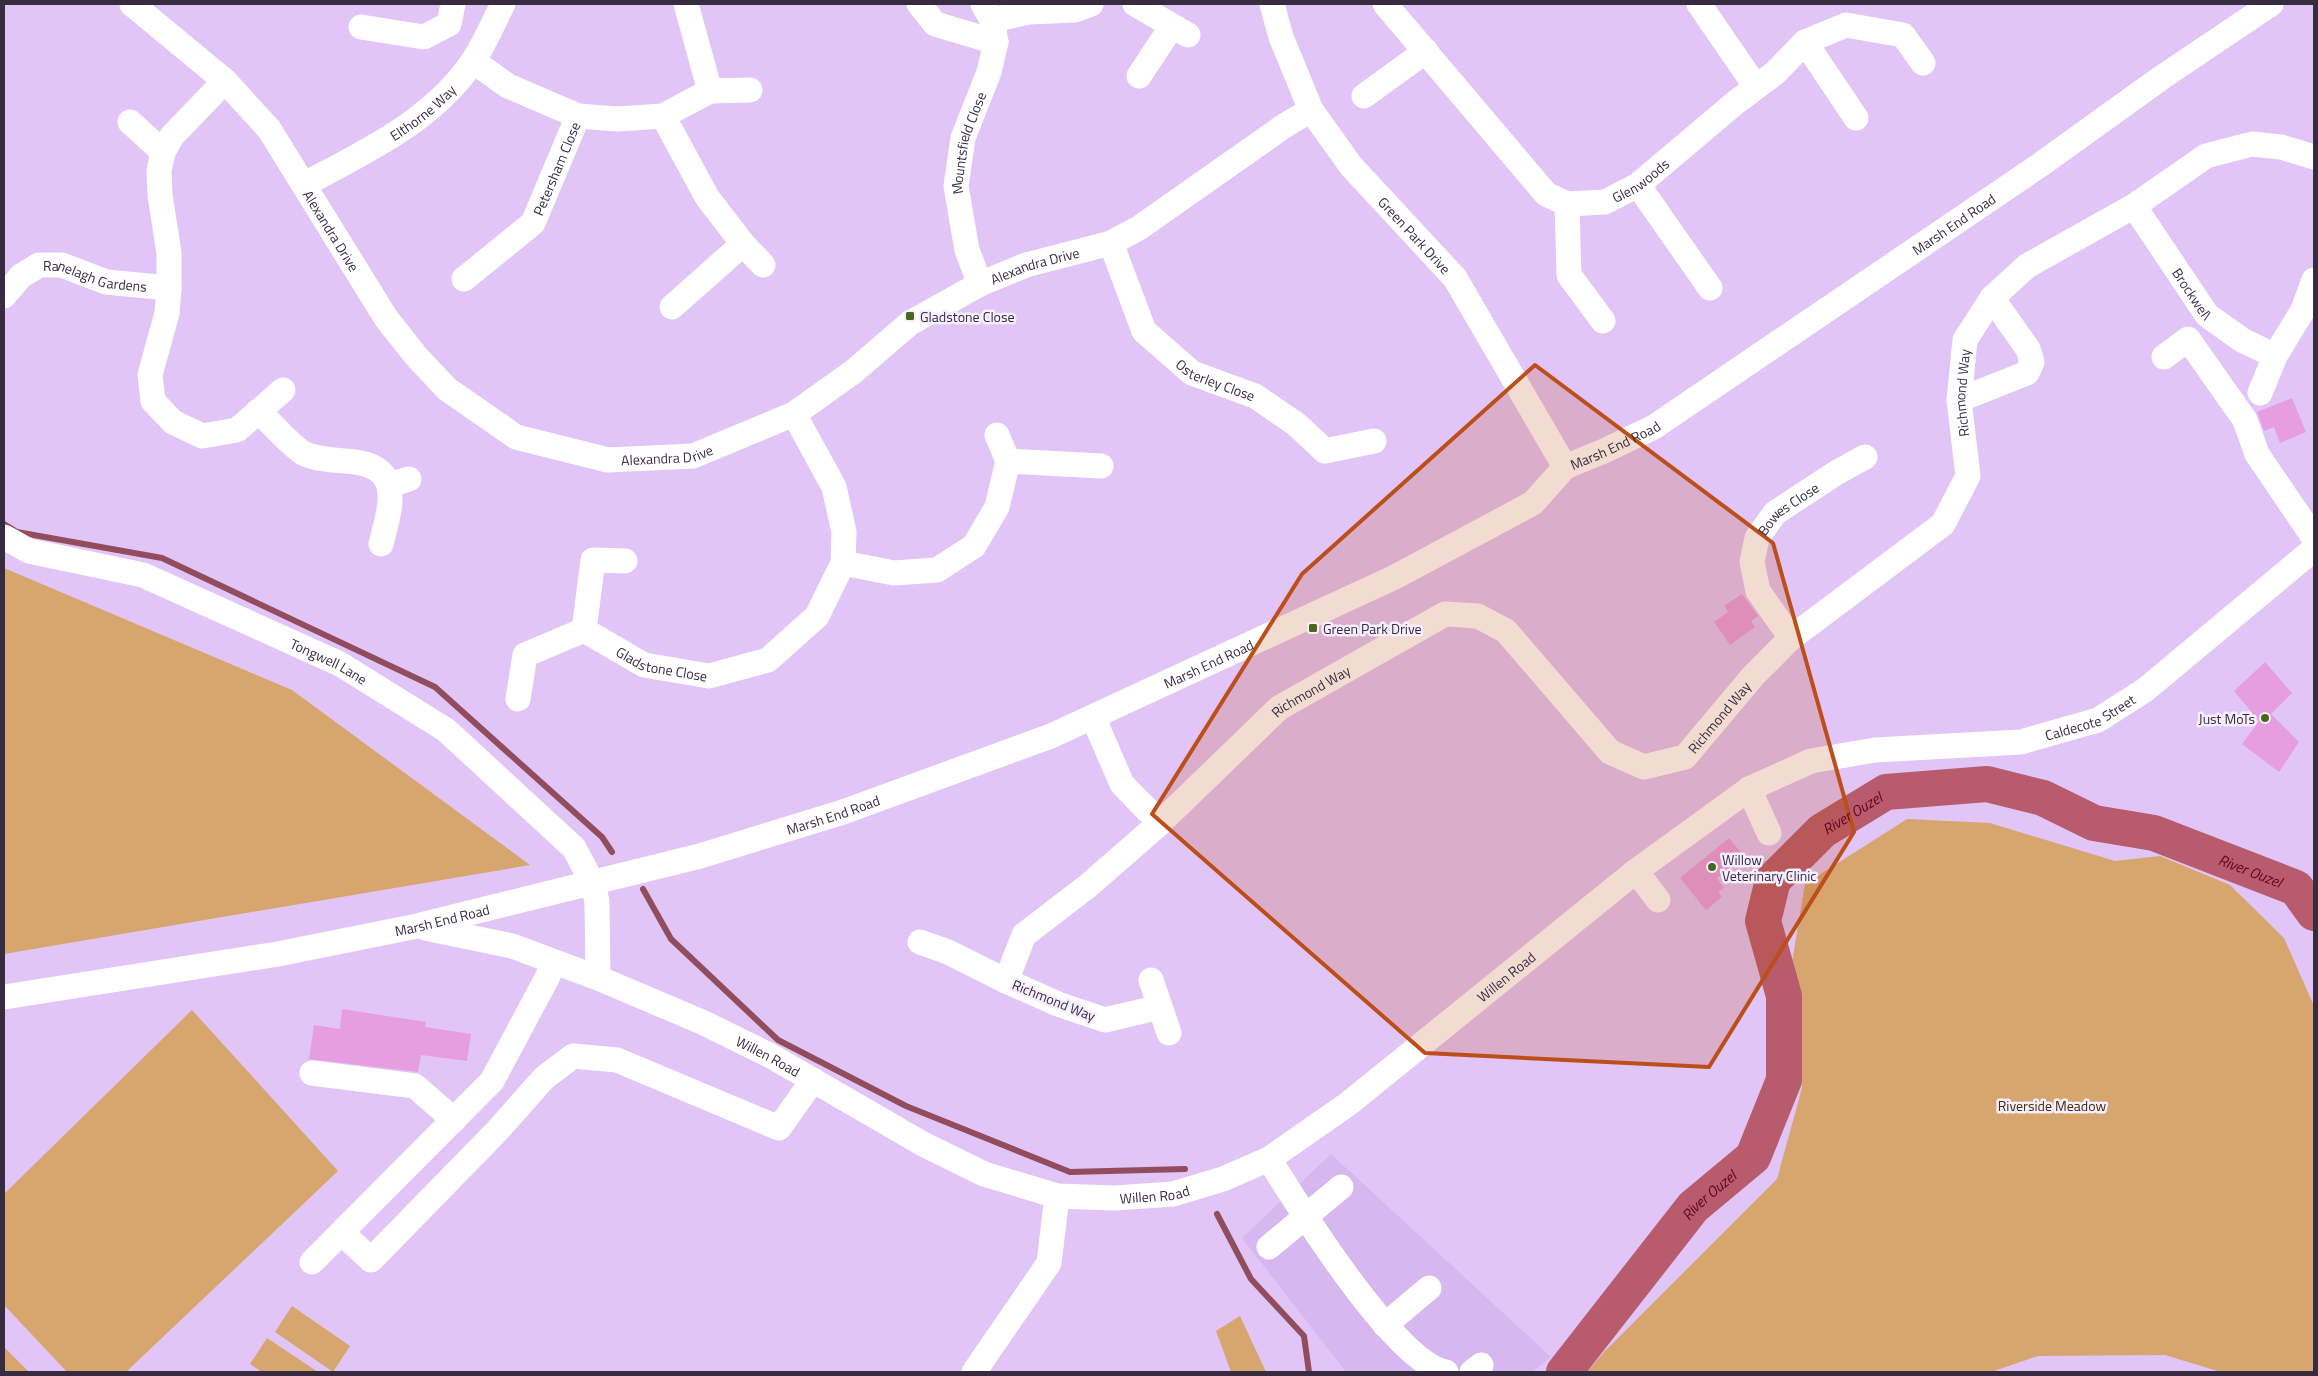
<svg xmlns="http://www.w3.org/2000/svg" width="2318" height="1376" viewBox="0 0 2318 1376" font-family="'Titillium Web',sans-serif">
  <rect width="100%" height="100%" fill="#e1c5f7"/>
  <path fill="#d6b7f0" d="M 1331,1154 L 1551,1357 L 1532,1372 L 1346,1372 L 1242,1238 Z"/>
  <path fill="#d6a66e" d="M 4,568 L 292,690 L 530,865 L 4,954 Z
    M 1907,819 L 1990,823 L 2115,861 L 2160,856 L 2230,885 L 2284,938 L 2314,1006 L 2314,1372 L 2221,1372 L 2165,1355 L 2038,1356 L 1991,1372 L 1587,1372 L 1604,1352 L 1777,1179 L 1802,1088 L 1791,968 L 1805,884 Z
    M 192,1010 L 338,1171 L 126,1372 L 67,1372 L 4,1305 L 4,1194 Z
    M 292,1306 L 350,1346 L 333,1372 L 275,1332 Z
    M 1240,1316 L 1266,1372 L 1231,1372 L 1216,1331 Z
    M 267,1338 L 318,1372 L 262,1372 L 250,1364 Z
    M 4,1347 L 29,1372 L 4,1372 Z"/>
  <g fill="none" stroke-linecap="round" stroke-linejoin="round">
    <path stroke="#914d5e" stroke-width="6" d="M 4,524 L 17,532 L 162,558 L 435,687 L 602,837 L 612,852
      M 643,889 L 671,939 L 778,1040 L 906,1106 L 1070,1172 L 1185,1169
      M 1217,1214 L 1251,1279 L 1304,1336 L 1309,1372"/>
    <path stroke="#b85b6c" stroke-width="36" id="s1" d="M 1564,1372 L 1693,1207 L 1753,1157 L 1784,1080 L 1784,996 L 1763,921 L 1773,880 L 1822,831 L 1886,792 L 1987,784 L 2043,798 L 2094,823 L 2154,833 L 2296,888 L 2314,913"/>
  </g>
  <path fill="#e79ee0" d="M 2292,398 L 2306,432 L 2280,443 L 2274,427 L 2264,431 L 2257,412 Z
    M 1742,594 L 1758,616 L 1751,621 L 1755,627 L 1730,645 L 1714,622 L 1728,612 L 1724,606 Z
    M 2265,662 L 2292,693 L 2271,714 L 2299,742 L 2279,772 L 2242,744 L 2259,721 L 2234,691 Z
    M 1729,838 L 1744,856 L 1717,878 L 1724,888 L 1718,892 L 1722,897 L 1706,910 L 1680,878 Z
    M 342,1009 L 426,1022 L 425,1027 L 471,1034 L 467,1061 L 421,1055 L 418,1072 L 309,1059 L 314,1025 L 340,1029 Z"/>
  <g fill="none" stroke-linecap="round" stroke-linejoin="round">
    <g stroke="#fff" stroke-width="25">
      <path id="s2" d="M 132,4 L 225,81 L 269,129 L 386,318 L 416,356 L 447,389 L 516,437 L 608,460 L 693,456 L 794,414 L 853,372 L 910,323 L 980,284 L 1026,265 L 1111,243 L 1139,228 L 1284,126 L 1311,110"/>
      <path d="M 919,4 L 935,24 L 996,42"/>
      <path d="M 1135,4 L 1188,35"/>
      <path id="s3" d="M 1272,4 L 1281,37 L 1311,110 L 1351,166 L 1455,278 L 1565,467"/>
      <path id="s4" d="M 1385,4 L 1546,194 L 1567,204 L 1605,202 L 1638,185 L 1735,103 L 1775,73 L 1805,42 L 1846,25 L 1903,35 L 1923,63"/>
      <path d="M 1699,4 L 1756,87"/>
      <path d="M 992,20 L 1029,12 L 1075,10 L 1091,4"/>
      <path d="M 361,27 L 424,37 L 449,24 L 453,4"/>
      <path d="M 1805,42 L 1856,118"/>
      <path d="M 473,61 L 508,86 L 578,116 L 617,119 L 663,116 L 710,91 L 686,4"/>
      <path d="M 1139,76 L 1172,26"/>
      <path d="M 225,81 L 172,136 L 163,152 L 159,171 L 160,195 L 169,253 L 169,288 L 167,313 L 150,375 L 153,401 L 173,422 L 202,436 L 237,430 L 283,390"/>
      <path d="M 710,91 L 750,90"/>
      <path d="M 1364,96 L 1426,51"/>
      <path d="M 663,116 L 707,197 L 743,244 L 763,265"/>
      <path d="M 130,122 L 163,152"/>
      <path id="s5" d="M 305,184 C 365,152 434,120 473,61 C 485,43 493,23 503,4"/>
      <path d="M 1638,185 L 1710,288"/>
      <path d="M 1567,204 L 1569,275 L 1603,321"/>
      <path id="s6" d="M 2134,206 L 2207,315 L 2242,340 L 2275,356 L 2303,310 L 2314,280"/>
      <path id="s7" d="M 1111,243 L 1144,331 L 1192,373 L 1255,396 L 1296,424 L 1325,451 L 1374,441"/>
      <path id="s8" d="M 464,279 L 533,223 L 578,116"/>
      <path id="s9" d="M 980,284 L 967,250 L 956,186 L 963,138 L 989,72 L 996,42 L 992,20 L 983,4"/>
      <path id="s10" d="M 4,296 L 21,276 L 39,265 L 62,265 L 106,282 L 169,288"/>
      <path d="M 672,307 L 743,244"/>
      <path d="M 2164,357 L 2188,339 L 2245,420 L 2257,454 L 2314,538"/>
      <path d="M 2260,393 L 2275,356"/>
      <path d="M 1959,400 L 2027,373 L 2032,362 L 2028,349 L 1992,298"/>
      <path d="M 258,411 C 271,422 290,445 303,453 C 315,459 332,460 345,461 C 404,464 392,502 381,544"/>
      <path d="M 997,435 L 1008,461"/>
      <path d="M 389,485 L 409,479"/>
      <path id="s11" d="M 4,537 L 29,551 L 143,575 L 340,664 L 446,730 L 574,848 L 593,884 L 597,902 L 598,978"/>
      <path d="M 843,563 L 894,573 L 937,570 L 974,546 L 997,507 L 1008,461 L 1101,466"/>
      <path d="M 584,630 L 593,560 L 625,561"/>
      <path id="s12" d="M 1791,638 L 1758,591 L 1752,562 L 1757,538 L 1775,513 L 1836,473 L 1865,457"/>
      <path id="s13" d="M 518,699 L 525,655 L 584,630 L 644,665 L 709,676 L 768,660 L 817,616 L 843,563 L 844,532 L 834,487 L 794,414"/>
      <path d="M 1093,717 L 1122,784 L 1160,823"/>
      <path d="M 1749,789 L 1769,833"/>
      <path d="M 1636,871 L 1658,900"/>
      <path id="s14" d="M 425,928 L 512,946 L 598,978 L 702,1022 L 771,1056 L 923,1144 L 984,1174 L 1057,1196 L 1115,1198 L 1173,1194 L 1223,1179 L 1269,1159 L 1348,1104 L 1636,871 L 1749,789 L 1811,761 L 1875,750 L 2021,742 L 2098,720 L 2145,690 L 2314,549"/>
      <path d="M 920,942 L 948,952 L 1006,981"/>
      <path d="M 1151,980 L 1169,1033"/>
      <path id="s15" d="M 4,997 L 278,954 L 417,926 L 700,856 L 843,812 L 1051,736 L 1395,577 L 1533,503 L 1565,467 L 1604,451 L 1654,427 L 2040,165 L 2161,78 L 2271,4"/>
      <path id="s16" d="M 1160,1007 L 1105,1020 L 1058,1004 L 1006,981 L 1024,935 L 1089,885 L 1160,823 L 1279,708 L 1445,614 L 1478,616 L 1506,631 L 1610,752 L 1644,767 L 1685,757 L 1753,676 L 1791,638 L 1943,524 L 1968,476 L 1959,400 L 1965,340 L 1992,298 L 2027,266 L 2134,206 L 2206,156 L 2252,144 L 2281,147 L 2314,157"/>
      <path d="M 312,1073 L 415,1086 L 454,1120"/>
      <path d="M 1269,1159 C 1297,1204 1396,1364 1446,1372"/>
      <path d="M 342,1233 L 371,1260 L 498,1130 L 544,1078 L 573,1056 L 617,1060 L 779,1128 L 813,1080"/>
      <path d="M 1269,1247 L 1341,1187"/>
      <path d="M 312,1262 L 492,1081 L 547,978 L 554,962"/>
      <path d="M 1385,1325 L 1429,1288"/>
      <path d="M 974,1372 L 1049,1263 L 1057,1196"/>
      <path d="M 1472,1372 L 1481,1365"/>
    </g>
  </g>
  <path fill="#bc4e19" fill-opacity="0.2" stroke="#bc4e19" stroke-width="4" stroke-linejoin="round" d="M 1535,365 L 1773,543 L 1854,832 L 1709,1067 L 1425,1053 L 1152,814 L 1302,574 Z"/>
  <g fill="#48681e" stroke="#f7effe" stroke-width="2">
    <rect x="905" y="311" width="10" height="10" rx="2.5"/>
    <rect x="1308" y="623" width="10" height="10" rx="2.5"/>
    <circle cx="2265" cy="718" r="5"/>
    <circle cx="1712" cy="867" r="5"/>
  </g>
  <g text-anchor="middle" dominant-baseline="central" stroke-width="5" stroke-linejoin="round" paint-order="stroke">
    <g font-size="14" fill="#372c3f" stroke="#f7effe">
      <text stroke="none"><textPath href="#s5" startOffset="138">Elthorne Way</textPath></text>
      <text stroke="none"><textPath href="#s9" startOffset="146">Mountsfield Close</textPath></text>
      <text stroke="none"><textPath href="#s8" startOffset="148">Petersham Close</textPath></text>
      <text stroke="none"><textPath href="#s4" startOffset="352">Glenwoods</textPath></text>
      <text stroke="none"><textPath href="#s15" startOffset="2125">Marsh End Road</textPath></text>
      <text stroke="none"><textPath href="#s2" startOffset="305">Alexandra Drive</textPath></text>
      <text stroke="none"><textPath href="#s3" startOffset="276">Green Park Drive</textPath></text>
      <text stroke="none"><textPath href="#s2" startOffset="1161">Alexandra Drive</textPath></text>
      <text stroke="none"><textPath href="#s10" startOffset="105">Ranelagh Gardens</textPath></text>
      <text stroke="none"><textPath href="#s6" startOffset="105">Brockwell</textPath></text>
      <text stroke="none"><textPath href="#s7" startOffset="182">Osterley Close</textPath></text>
      <text stroke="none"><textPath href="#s16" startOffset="1536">Richmond Way</textPath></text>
      <text stroke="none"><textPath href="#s15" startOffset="1720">Marsh End Road</textPath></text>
      <text stroke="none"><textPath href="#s2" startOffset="740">Alexandra Drive</textPath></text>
      <text stroke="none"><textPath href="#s12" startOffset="155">Bowes Close</textPath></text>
      <text stroke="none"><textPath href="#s13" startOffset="195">Gladstone Close</textPath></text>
      <text stroke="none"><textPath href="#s11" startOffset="350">Tongwell Lane</textPath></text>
      <text stroke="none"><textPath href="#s15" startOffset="1255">Marsh End Road</textPath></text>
      <text stroke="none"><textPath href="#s16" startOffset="590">Richmond Way</textPath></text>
      <text stroke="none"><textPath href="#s14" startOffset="1868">Caldecote Street</textPath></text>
      <text stroke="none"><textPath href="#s16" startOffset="1101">Richmond Way</textPath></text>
      <text stroke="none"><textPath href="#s15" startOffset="850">Marsh End Road</textPath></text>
      <text stroke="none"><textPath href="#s15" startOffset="445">Marsh End Road</textPath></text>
      <text stroke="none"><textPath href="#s14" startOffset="1208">Willen Road</textPath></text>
      <text transform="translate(1054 1000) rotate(22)">Richmond Way</text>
      <text stroke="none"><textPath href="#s14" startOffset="368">Willen Road</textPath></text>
      <text stroke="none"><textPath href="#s14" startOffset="788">Willen Road</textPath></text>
    </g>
    <g font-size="14" fill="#372c3f" stroke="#f7effe" text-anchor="start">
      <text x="920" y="316">Gladstone Close</text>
      <text x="1323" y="628">Green Park Drive</text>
      <text x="2255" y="718" text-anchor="end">Just MoTs</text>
      <text x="1722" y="859">Willow<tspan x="1722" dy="16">Veterinary Clinic</tspan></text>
    </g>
    <g font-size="14" fill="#442b08" stroke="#f7effe">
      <text x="2052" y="1105">Riverside Meadow</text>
    </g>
    <g font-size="15" font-style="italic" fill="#5f0423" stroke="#f7effe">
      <text stroke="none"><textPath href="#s1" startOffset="679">River Ouzel</textPath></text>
      <text stroke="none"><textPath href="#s1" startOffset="1099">River Ouzel</textPath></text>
      <text stroke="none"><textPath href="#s1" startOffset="229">River Ouzel</textPath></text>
    </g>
  </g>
  <rect width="2318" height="1376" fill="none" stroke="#372c3f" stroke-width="10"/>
</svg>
